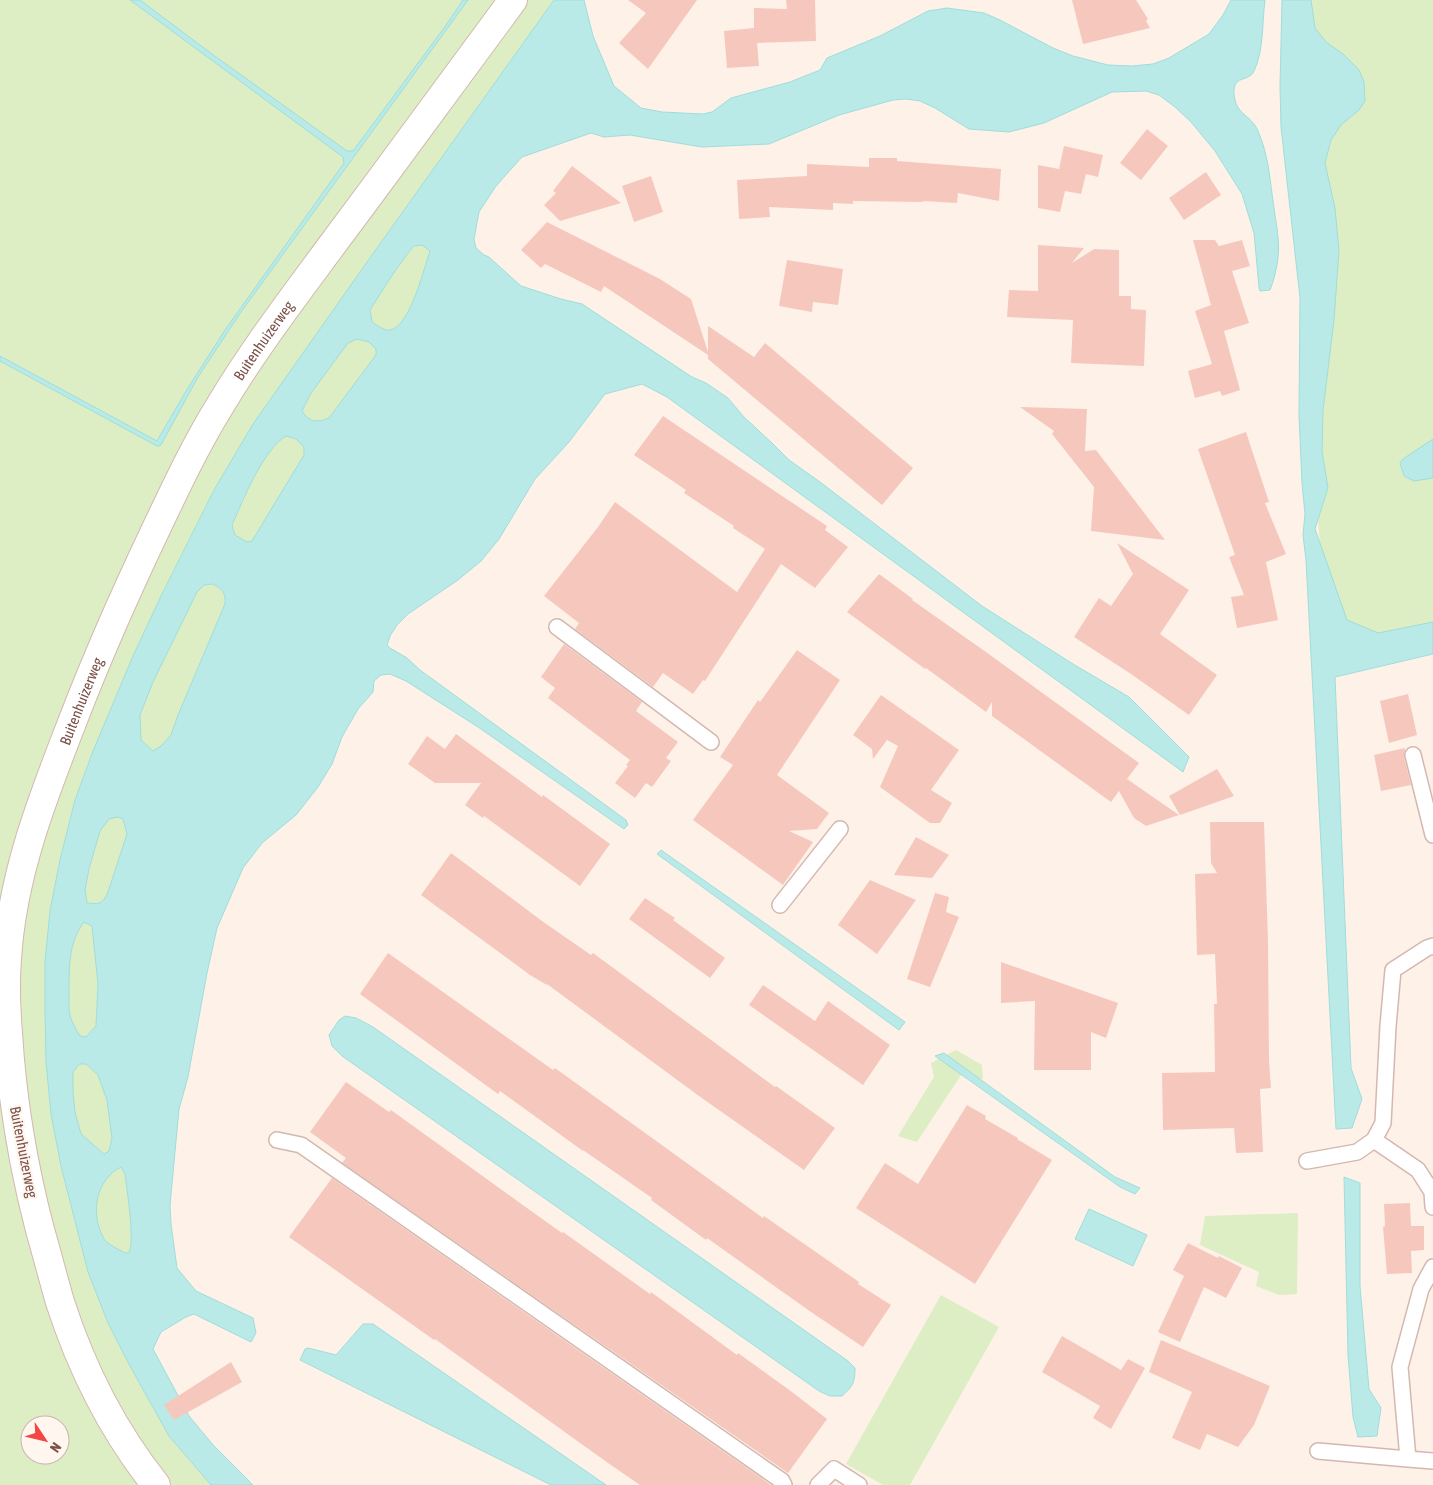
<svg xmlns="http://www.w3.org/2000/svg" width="1433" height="1485" viewBox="0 0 1433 1485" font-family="'Asap Condensed',sans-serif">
  <rect width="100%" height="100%" fill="#fef1e8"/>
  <path fill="#ddeec4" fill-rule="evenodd" d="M 0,0 L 499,0 L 220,385 L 0,932 Z
    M 525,0 L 554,0 L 372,255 L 214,490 L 161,596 L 133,656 L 93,751 L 75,800 L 60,860 L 50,911 L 45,961 L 46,1062 L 51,1114 L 61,1166 L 88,1272 L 108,1323 L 130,1366 L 169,1436 L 211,1485 L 170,1485 L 138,1443 L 89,1351 L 58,1255 L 21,1084 L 17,953 L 37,846 L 134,600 L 233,402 Z
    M 1297,0 L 1433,0 L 1433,635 L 1327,658 L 1311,408 Z
    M 422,245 L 430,251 C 425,268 410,327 390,330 C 384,331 377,325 372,322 L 370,310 C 384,288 397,265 415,246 Z
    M 357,339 L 369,342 L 376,349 L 377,355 L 329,418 C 317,423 309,422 302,411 L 311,393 L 348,343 Z
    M 286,436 L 296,439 L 304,447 L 304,455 L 252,541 L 247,542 L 235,535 L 232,525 C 244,499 263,450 286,436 Z
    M 212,584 C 222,588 226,593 225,604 L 178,715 L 171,735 L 161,746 L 153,752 L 141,740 L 140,715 L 153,682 L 197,592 L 204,585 Z
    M 118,817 L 124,819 L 127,834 L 108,892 C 102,905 100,904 87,903 L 85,890 L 89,869 L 100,831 L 109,819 Z
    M 84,922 L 92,926 L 98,984 L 96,1026 L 86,1037 L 80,1036 C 75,1028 70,1019 69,1010 C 69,1004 69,997 69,990 C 69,966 70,943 84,922 Z
    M 956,1050 L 982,1065 L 983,1079 L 961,1075 L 917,1142 L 898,1136 L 934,1077 L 931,1063 Z
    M 79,1063 L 86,1064 L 98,1074 L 107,1100 L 113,1138 L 109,1151 L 104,1154 L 81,1134 L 75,1112 L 73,1092 L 73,1072 Z
    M 0,1065 L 16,1178 L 143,1485 L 0,1485 ZM 30,1425 L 60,1425 L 60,1455 L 30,1455 Z
    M 121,1167 L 125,1174 C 127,1191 135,1238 129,1253 L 125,1253 C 118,1249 106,1244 102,1237 C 89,1212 96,1180 121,1167 Z
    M 1298,1213 L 1297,1294 L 1279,1295 L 1256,1286 L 1259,1272 L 1200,1245 L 1205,1216 Z
    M 941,1295 L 999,1327 L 910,1485 L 883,1485 L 846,1464 Z"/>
  <path fill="#baeae8" stroke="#9fddda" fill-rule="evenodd" d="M 130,0 L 140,0 L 212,54 L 347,151 L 353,151 L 444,28 L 463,0 L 468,0 L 241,312 L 198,377 L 162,443 L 160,446 L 157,446 L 0,361 L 0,356 L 157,441 L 186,391 L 225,330 L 344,163 L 343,157 Z
    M 554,0 L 584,0 L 593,36 L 614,86 L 641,108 L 662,112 L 703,114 L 712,112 L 731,98 L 790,82 L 820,70 L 827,58 L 880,36 L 928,11 L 947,8 L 984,13 L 1000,20 L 1053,48 L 1073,56 L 1108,65 L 1132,66 L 1153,64 L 1169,58 L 1209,34 L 1223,15 L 1231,0 L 1265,0 C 1262,23 1264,50 1254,71 C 1248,83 1233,74 1234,94 C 1236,116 1251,114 1258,131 C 1269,156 1270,182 1274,208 C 1276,224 1280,241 1278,257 C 1277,268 1274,280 1270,290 L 1260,291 L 1259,287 L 1254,233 L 1242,194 L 1215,151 L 1191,122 L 1175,107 L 1159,95 L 1146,91 L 1112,92 L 1044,123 L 1009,132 L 969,129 L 935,108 L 920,101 L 906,99 L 893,100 L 839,115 L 769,144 L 702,147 L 630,135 L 604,137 L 591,133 L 522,157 L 496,186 L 479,212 L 474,239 L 476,248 L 484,255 L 489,257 L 521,286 L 561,299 L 582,304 L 692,377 L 706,383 L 728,398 L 743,416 L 773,444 L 789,460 L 820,482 L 982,606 L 1073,664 L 1129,697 L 1189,757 L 1183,772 L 667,397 L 642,384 L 605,394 L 569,442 L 535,479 L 499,539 L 481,561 L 458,580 L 408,614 L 397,625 L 390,636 L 387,645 L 390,648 L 407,658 L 420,670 L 626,820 L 628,825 L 624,829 L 478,727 L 406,681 L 390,674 L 381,675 L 374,681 L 373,692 L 358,709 L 342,737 L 332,764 L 318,787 L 296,815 L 262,843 L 243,868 L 217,928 L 207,973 L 188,1077 L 179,1109 L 170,1205 L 171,1224 L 177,1268 L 196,1291 L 253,1318 L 256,1333 L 251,1342 L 194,1314 L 186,1317 L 161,1332 L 153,1349 L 189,1416 L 214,1446 L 253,1485 L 211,1485 L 169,1436 L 130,1366 L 108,1323 L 88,1272 L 61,1166 L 51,1114 L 46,1062 L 45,1011 L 45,961 L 50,911 L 60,860 L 75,800 L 93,751 L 133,656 L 161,596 L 214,490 L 253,424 L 372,255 ZM 422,245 L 430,251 C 424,268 410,327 390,330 C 384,331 377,325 372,322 L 370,310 C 384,288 397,266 414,246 ZM 357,339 L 369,342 L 376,349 L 376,355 L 329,418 C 317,423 309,422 302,411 L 311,393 L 348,343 ZM 286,436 L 296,439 L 304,447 L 304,455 L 252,541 L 247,542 L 235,535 L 232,525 C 243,500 263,450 286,436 ZM 212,584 C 222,588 226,593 225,604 L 178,715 L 171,735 L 161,746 L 153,751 L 141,740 L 140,715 L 153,682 L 197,592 L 204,585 ZM 118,817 L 123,819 L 127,834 L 108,892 C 102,905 100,904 87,903 L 85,890 L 89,869 L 100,831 L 109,819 ZM 84,922 L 92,926 L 98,984 L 96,1026 L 86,1037 L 80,1036 C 75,1028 70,1019 69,1010 C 69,1004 69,997 69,990 C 69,966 69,942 84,922 ZM 79,1064 L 86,1064 L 98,1075 L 107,1100 L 112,1138 L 109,1151 L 104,1154 L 81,1134 L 75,1112 L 73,1092 L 73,1072 ZM 121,1167 L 125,1174 C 127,1191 135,1239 129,1253 L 125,1253 C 118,1249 106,1244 103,1237 C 90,1212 96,1180 121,1167 Z
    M 1282,0 L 1311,0 L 1315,28 L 1326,42 L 1343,54 L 1359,70 L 1364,82 L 1365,101 L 1359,110 L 1341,125 L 1331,140 L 1325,163 L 1335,208 L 1339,251 L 1334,320 L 1323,410 L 1322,452 L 1328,488 L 1315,529 L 1347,620 L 1378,633 L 1433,622 L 1433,654 L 1335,677 L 1351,1068 L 1362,1099 L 1352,1128 L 1336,1129 L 1306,560 L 1303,535 L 1305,514 L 1302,483 L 1299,415 L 1300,298 L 1281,127 L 1280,86 Z
    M 1433,439 L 1433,478 L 1414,481 L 1404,476 L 1400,463 L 1403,459 Z
    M 661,850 L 905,1022 L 899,1030 L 657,854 Z
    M 345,1016 L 356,1018 L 373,1027 L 848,1361 L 855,1368 C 855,1383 853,1386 842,1396 L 830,1396 L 819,1391 L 342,1056 L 332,1046 L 329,1035 L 339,1020 Z
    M 944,1053 L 1115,1177 L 1140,1188 L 1135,1194 L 1120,1187 L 935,1056 Z
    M 1344,1177 L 1360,1183 L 1360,1286 L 1369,1389 L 1381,1408 L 1377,1436 L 1358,1437 L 1353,1417 L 1348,1355 Z
    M 1089,1209 L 1147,1235 L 1133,1266 L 1075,1239 Z
    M 363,1324 L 373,1324 L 606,1485 L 551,1485 L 300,1360 L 305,1349 L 308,1348 L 336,1355 Z"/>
  <path fill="#f6c8bd" d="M 628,0 L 697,0 L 648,69 L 619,43 L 646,13 Z
    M 786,0 L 815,0 L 816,41 L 757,43 L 759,66 L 727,68 L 724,31 L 754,28 L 754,8 L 787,9 Z
    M 1072,0 L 1136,0 L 1148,19 L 1146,21 L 1150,28 L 1083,44 Z
    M 1147,129 L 1168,146 L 1141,180 L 1120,163 Z
    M 1064,146 L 1103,155 L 1098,177 L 1086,174 L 1081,194 L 1065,191 L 1060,212 L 1038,208 L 1038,165 L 1059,169 Z
    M 869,158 L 897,158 L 897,161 L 1001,169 L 999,201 L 958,193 L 957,203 L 923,201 L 923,202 L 853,201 L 853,204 L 833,203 L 833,210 L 769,207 L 770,217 L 739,219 L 737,180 L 807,176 L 807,164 L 869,167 Z
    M 572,166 L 621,203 L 560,221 L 544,205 L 556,193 L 553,191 Z
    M 1206,172 L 1221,195 L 1184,220 L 1169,198 Z
    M 651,176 L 663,212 L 634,222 L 622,186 Z
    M 547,222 L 660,279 L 691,299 L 708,352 L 708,326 L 754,357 L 765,343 L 913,468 L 882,505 L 708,359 L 708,355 L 604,286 L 601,292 L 545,264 L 541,268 L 521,250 Z
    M 1193,240 L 1215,240 L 1219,246 L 1242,240 L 1250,266 L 1232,271 L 1249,323 L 1224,331 L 1240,390 L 1222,396 L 1220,391 L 1195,398 L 1188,371 L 1212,364 L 1195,311 L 1211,305 Z
    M 1038,245 L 1084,248 L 1072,263 L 1094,249 L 1119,250 L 1119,296 L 1131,296 L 1131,309 L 1146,310 L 1144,366 L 1071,363 L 1073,320 L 1007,317 L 1009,290 L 1038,291 Z
    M 787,260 L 843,269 L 838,305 L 813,302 L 812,312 L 779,306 Z
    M 1020,407 L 1087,409 L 1085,451 L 1096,450 L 1165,540 L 1091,531 L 1094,487 L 1052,434 L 1054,431 Z
    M 663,416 L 827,526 L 825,530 L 848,547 L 815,588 L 781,564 L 705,681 L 703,680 L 693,694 L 663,673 L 653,687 L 575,629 L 579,623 L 544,596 L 598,527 L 615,502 L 737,592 L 765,549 L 733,528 L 734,526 L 684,493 L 686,490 L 634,455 Z
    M 1246,432 L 1269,502 L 1265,503 L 1286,554 L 1266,562 L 1278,620 L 1237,628 L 1231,597 L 1244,595 L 1229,557 L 1235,555 L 1198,449 Z
    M 1117,543 L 1189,590 L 1160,634 L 1217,675 L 1189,715 L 1131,674 L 1074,637 L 1099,598 L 1111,606 L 1133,574 Z
    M 879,574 L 913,599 L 912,600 L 986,652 L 1139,763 L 1127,779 L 1179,815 L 1146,826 L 1134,818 L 1119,791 L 1111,802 L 992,716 L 992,702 L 986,712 L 926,668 L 925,669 L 847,612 Z
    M 564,644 L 642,702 L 636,711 L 678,742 L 666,758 L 671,761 L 652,787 L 646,783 L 635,798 L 615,783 L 628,766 L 626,765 L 630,760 L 548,698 L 555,688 L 541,677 Z
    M 797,650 L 840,680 L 777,775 L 829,813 L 817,829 L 789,831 L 813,842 L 783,885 L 693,820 L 733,765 L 720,757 L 758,700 L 760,702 Z
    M 1408,694 L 1417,735 L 1389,743 L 1380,701 Z
    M 881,695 L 959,750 L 931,790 L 952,803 L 940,823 L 930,823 L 880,787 L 898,746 L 887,740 L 873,759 L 872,749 L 853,735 Z
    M 456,734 L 542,797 L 543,795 L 610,844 L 580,886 L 484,816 L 483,818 L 465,805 L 481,783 L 435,783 L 408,764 L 427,736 L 445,749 Z
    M 1405,748 L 1404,757 L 1411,785 L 1381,791 L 1374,755 Z
    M 1217,769 L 1234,796 L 1180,815 L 1169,796 Z
    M 1210,822 L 1264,822 L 1268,941 L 1269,1061 L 1271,1088 L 1260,1089 L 1263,1152 L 1236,1153 L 1234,1128 L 1163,1130 L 1162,1073 L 1215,1072 L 1214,1004 L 1217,1004 L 1215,954 L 1197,955 L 1195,874 L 1217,873 L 1211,863 Z
    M 916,837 L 949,855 L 932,878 L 894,875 Z
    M 451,853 L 542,921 L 591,955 L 593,953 L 775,1087 L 776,1086 L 835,1128 L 804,1170 L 699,1096 L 547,984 L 547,985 L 530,975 L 421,895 Z
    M 870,880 L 916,900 L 877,954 L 838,925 Z
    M 935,893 L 949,897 L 946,912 L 959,917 L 930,987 L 907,979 Z
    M 645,898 L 675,918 L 673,920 L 725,958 L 710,978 L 629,919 Z
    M 388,953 L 553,1070 L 555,1068 L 763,1218 L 764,1216 L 859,1282 L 858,1284 L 891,1305 L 863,1347 L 811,1312 L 707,1238 L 706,1240 L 651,1200 L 652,1198 L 583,1150 L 583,1151 L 500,1091 L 498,1094 L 360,994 Z
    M 1001,962 L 1118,1003 L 1106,1038 L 1091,1032 L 1091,1070 L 1034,1070 L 1035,1001 L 1001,1003 Z
    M 763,985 L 815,1021 L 828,1001 L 890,1045 L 863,1085 L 749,1005 Z
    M 346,1082 L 389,1112 L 391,1110 L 520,1203 L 562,1233 L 563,1232 L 650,1294 L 651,1292 L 737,1355 L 738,1353 L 792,1392 L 827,1419 L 788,1473 L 342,1163 L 346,1158 L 310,1132 Z
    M 967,1105 L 986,1116 L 985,1119 L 1018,1138 L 1017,1139 L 1052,1160 L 975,1284 L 856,1208 L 885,1163 L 918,1184 Z
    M 332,1178 L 771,1485 L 640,1485 L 608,1463 L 435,1339 L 434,1340 L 289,1237 Z
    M 1410,1203 L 1411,1226 L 1424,1226 L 1424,1250 L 1411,1251 L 1412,1273 L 1387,1274 L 1383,1227 L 1385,1226 L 1384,1204 Z
    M 1188,1243 L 1218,1258 L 1219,1256 L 1242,1268 L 1226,1298 L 1204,1287 L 1180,1342 L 1158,1332 L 1184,1276 L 1173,1270 Z
    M 1062,1336 L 1121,1370 L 1128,1359 L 1145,1368 L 1111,1429 L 1093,1418 L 1100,1406 L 1042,1372 Z
    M 1161,1340 L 1270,1386 L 1254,1425 L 1238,1447 L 1207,1434 L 1200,1450 L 1172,1438 L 1192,1392 L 1149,1372 Z
    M 231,1362 L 242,1382 L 174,1420 L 164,1405 Z"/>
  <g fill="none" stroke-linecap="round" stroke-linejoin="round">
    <g stroke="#d4b8af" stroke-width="18">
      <path id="service" d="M 557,627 L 711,742
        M 1413,755 L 1433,835
        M 780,905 L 840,829
        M 277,1140 L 301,1145 L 782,1481 L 784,1485
        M 1374,1140 L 1418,1170 L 1432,1192 L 1433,1207
        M 1307,1161 L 1357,1152 L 1374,1140 L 1383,1123 L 1388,1026 L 1393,970 L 1427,948 L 1433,946
        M 1318,1451 L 1408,1459 L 1400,1367 L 1421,1289 L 1433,1267
        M 1408,1459 L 1433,1461
        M 818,1485 L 834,1469 L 859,1485"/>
    </g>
    <g stroke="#d4b8af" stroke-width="30">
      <g id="tertiary">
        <path id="s1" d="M 156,1485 C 113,1431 81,1367 60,1302 C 53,1278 47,1254 40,1230 C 23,1165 12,1100 8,1033 C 6,1009 5,984 7,959 C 12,875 43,797 73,720 C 98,655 126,592 156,529 C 176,487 196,444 221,404 C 255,347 296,294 335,241 C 395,161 454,80 513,0"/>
      </g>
    </g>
    <use href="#service" stroke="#fff" stroke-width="15"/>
    <use href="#tertiary" stroke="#fff" stroke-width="28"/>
  </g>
  <g text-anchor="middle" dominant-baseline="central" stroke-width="4.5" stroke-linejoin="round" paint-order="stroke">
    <g font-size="15" fill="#7b5149" stroke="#fff6f0">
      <text stroke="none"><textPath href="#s1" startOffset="1231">Buitenhuizerweg</textPath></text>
      <text stroke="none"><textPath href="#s1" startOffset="826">Buitenhuizerweg</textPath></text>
      <text transform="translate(24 1152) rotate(79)">Buitenhuizerweg</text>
    </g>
  </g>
  <g transform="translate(45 1440) rotate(125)"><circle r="24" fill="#fff6f0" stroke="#cab4ad"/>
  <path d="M0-4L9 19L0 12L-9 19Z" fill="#f24844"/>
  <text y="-8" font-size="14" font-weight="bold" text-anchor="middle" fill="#7b5149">N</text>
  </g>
</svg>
